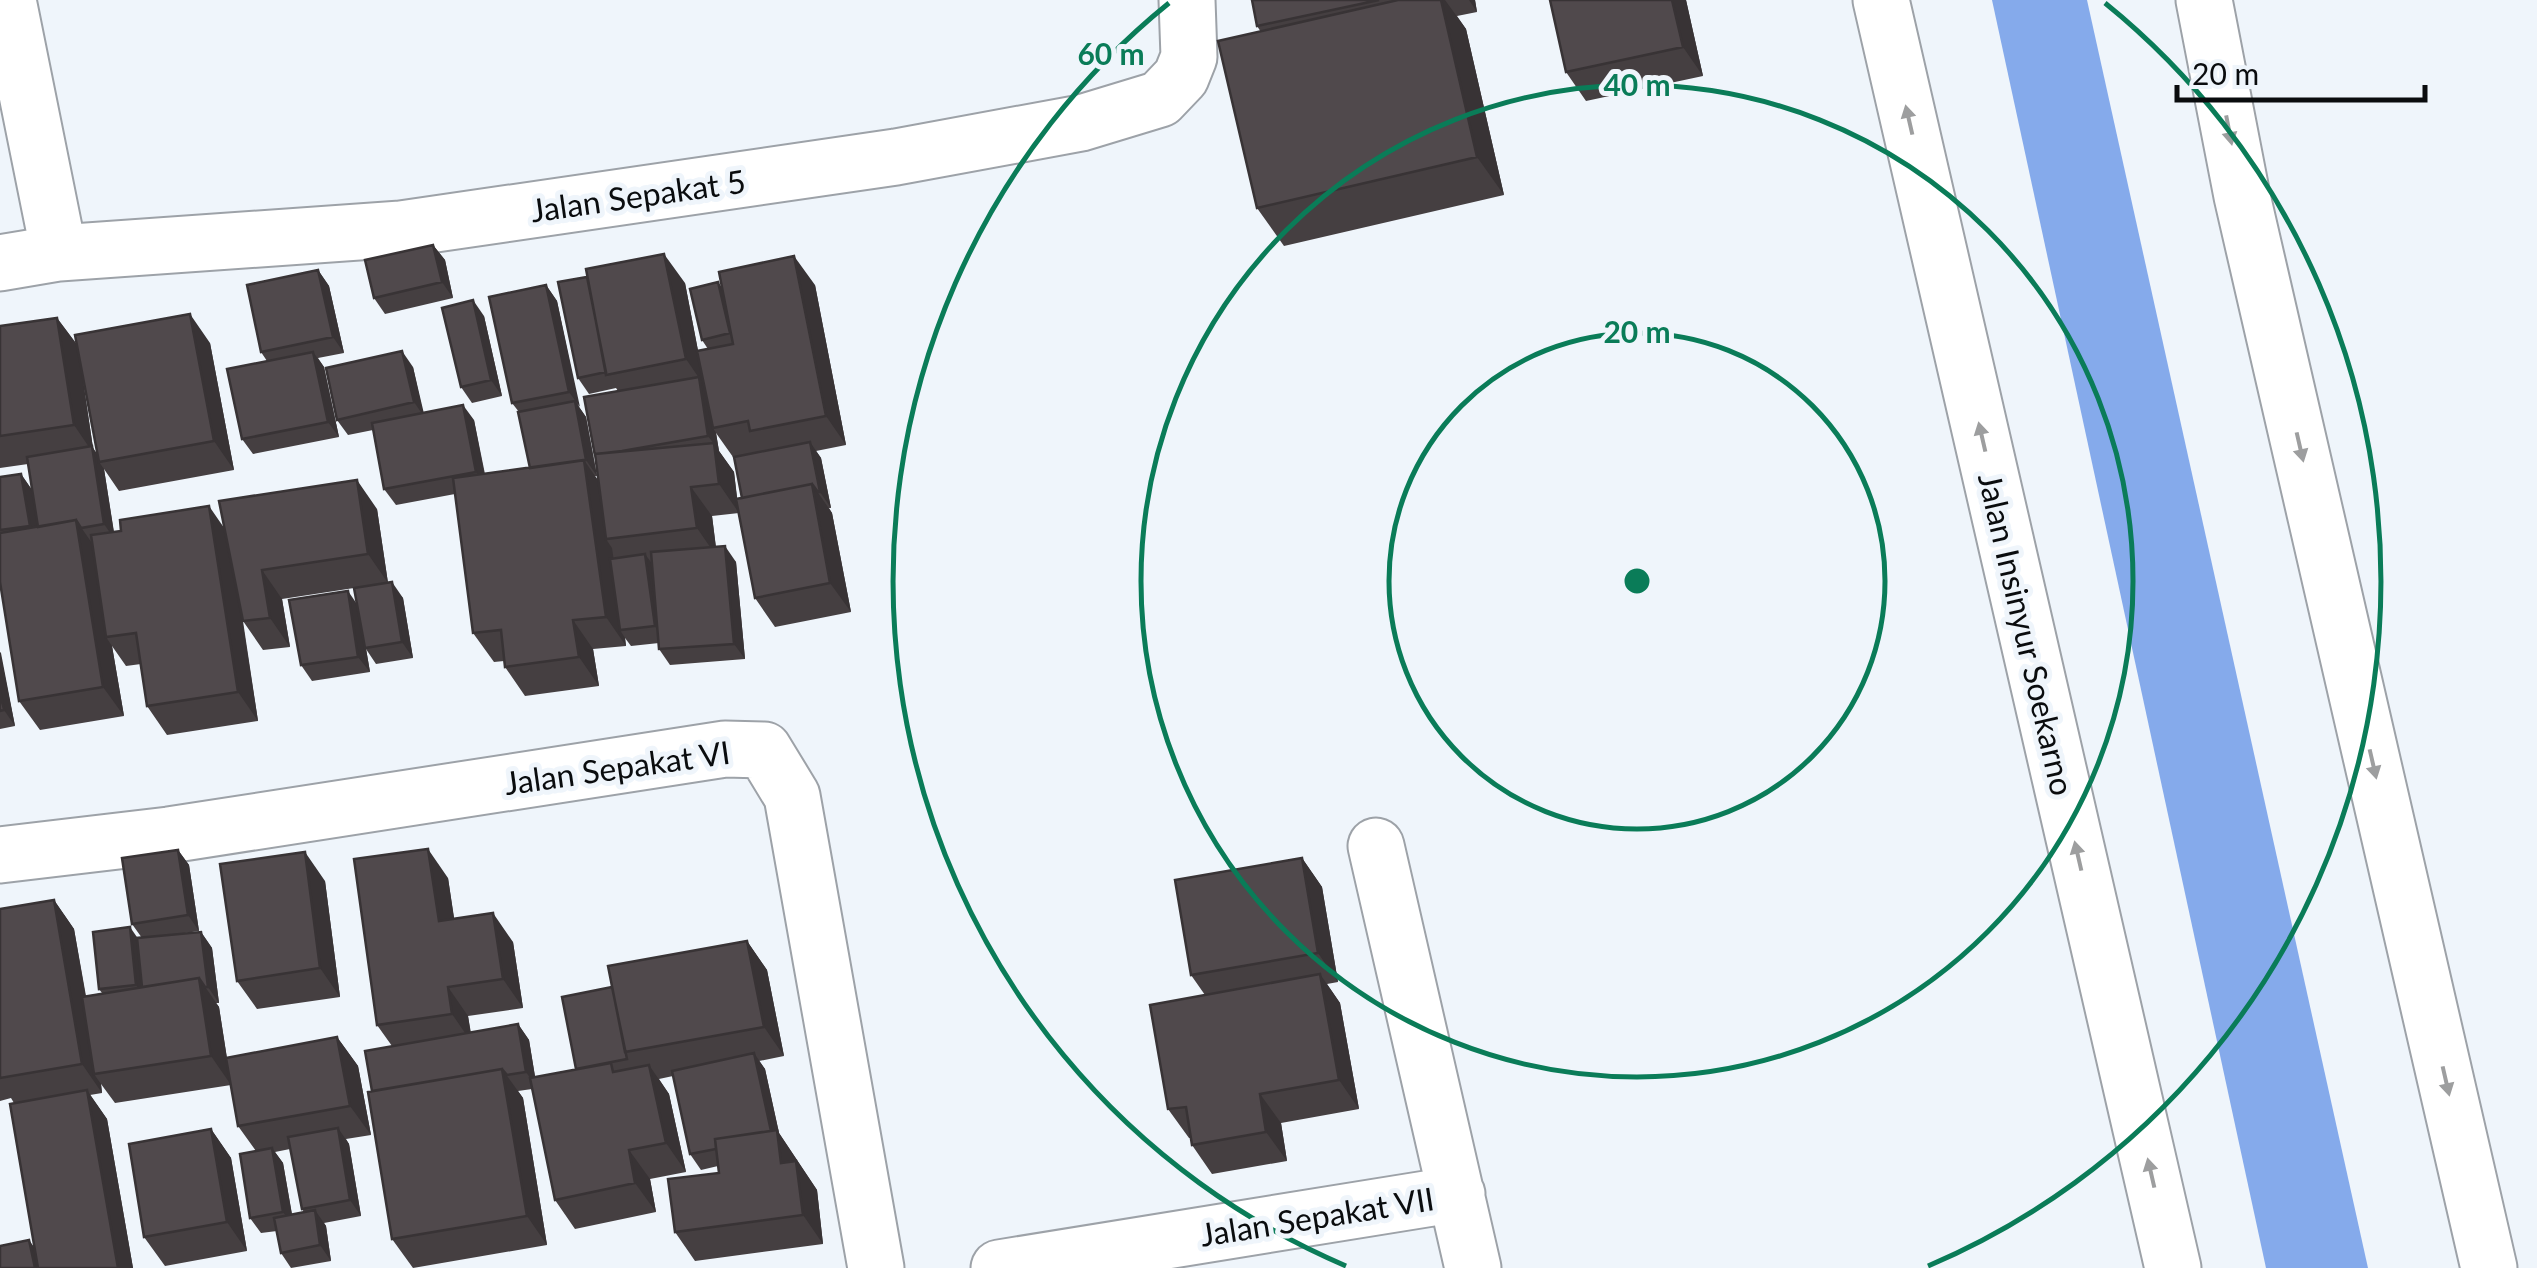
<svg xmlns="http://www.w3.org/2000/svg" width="2537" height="1268" viewBox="0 0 2537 1268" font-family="Lato,sans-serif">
  <rect width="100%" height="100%" fill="#eff5fb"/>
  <path fill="#85aaeb" d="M 1992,0 L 2087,0 L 2368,1268 L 2266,1268 Z"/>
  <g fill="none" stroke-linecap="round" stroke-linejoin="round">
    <g stroke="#9da2a8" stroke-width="59">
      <path id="minor" d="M 8,0 L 59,253
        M 1881,0 L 2173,1268
        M 2204,0 L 2242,196 L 2489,1268
        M 0,263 L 59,253 L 401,229 L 896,157 L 1081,123 L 1160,99 L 1181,77 L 1189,57 L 1187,0
        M 1376,846 L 1473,1268
        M 0,855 L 169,835 L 725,749 L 764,750 L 792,796 L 876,1268
        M 999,1268 L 1457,1194"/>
    </g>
    <use href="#minor" stroke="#fff" stroke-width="55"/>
  </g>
  <path fill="#453f41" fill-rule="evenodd" d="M 1252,0 L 1475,0 L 1477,12 L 1457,16 L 1466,29 L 1504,195 L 1284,246 L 1257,208 L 1261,32 L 1257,26 Z
    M 1550,0 L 1686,0 L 1703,76 L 1586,101 L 1566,72 Z
    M 433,245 L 445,260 L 453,298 L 385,314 L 374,298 Z
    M 318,270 L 329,286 L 344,353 L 318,358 L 324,367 L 339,437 L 253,454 L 242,439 L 267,361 L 261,352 Z
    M 718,282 L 722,289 L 815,285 L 846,445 L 816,451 L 821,458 L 831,508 L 829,508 L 832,513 L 851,612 L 775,627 L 755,598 L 739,513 L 712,516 L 716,547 L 736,562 L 745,659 L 670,665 L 659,649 L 659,643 L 631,646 L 625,638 L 626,646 L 593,649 L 599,686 L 525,696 L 505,667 L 504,661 L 494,662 L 473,633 L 455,494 L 396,505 L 384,489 L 373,430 L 348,435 L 337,420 L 413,367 L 423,413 L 474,420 L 485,474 L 530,468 L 519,412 L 512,403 L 546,285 L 557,301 L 579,407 L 586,417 L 597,476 L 595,476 L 599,482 L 618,391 L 616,388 L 589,394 L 578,378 L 685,283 L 698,351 L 708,349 L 702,340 ZM 716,433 L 733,457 L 747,454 L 742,498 L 737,499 L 734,472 L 719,451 Z
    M 484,316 L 502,396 L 472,403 L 461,387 Z
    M 57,318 L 78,346 L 210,343 L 234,470 L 119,491 L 104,469 L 114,532 L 225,528 L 377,509 L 388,583 L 403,598 L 413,658 L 376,664 L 366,649 L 370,672 L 312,681 L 301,665 L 357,605 L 354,588 L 282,599 L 290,647 L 263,650 L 243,621 L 258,721 L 167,735 L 147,706 L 141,664 L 126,666 L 112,646 L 124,716 L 40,730 L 19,701 L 0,582 L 0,477 L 21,474 L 32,490 L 28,464 L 0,468 L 0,326 ZM 78,347 L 98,455 L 93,448 Z
    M 0,652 L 15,726 L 0,729 Z
    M 178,850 L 189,865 L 199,931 L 178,934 L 201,932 L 212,948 L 219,1003 L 216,1003 L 219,1007 L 227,1058 L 337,1037 L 358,1066 L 371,1135 L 346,1139 L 349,1144 L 361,1216 L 324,1223 L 326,1226 L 331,1261 L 291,1268 L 281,1253 L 277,1231 L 261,1233 L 250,1218 L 256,1151 L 238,1126 L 231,1085 L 115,1103 L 101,1084 L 102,1093 L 90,1095 L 107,1119 L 133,1268 L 0,1268 L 29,1240 L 35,1249 L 14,1103 L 11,1098 L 0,1101 L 0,909 L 54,900 L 74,929 L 86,996 L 102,993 L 99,989 L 138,938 L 142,938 L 132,924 ZM 290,1149 L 302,1209 L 304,1212 L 292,1214 L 283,1163 L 275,1152 Z
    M 1302,858 L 1322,887 L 1338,982 L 1327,984 L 1340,1003 L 1359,1109 L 1281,1123 L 1287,1161 L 1212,1174 L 1192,1145 L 1191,1138 L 1189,1138 L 1168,1109 L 1205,995 L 1191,975 Z
    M 448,878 L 454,919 L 513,942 L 523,1008 L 468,1016 L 471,1033 L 518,1024 L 529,1040 L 535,1077 L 576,1069 L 612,987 L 747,941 L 767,970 L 784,1056 L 759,1061 L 765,1069 L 779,1133 L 817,1190 L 823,1244 L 695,1261 L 675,1232 L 719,1173 L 718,1166 L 701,1170 L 690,1154 L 673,1076 L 659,1079 L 669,1094 L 686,1172 L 650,1179 L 656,1212 L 575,1229 L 555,1200 L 532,1089 L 518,1091 L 523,1098 L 547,1245 L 413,1268 L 392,1239 L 372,1091 L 392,1046 L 377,1025 Z
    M 325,881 L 340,997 L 257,1009 L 237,981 Z
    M 211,1129 L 231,1158 L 247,1251 L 165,1266 L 144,1237 Z"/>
  <path fill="#383335" d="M 1441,0 L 1445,0 L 1466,29 L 1504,195 L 1477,157 Z
    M 1469,0 L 1475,0 L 1477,12 Z
    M 1672,0 L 1686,0 L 1703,76 L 1683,47 Z
    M 433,245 L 445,260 L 453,298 L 442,282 Z
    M 664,254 L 685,283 L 713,428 L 716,433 L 719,451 L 734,472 L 739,513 L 719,484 L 714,444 L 708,436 L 699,378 L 686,359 Z
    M 794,256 L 815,285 L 846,445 L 826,416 Z
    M 318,270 L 329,286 L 344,353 L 333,337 Z
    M 718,282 L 729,298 L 741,349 L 730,333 Z
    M 546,285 L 557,301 L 580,407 L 569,392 Z
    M 473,300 L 484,316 L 502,396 L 491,380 Z
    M 190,314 L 210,343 L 234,470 L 214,441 Z
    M 57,318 L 78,346 L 93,448 L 102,462 L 99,462 L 104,469 L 115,540 L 104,524 L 93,453 L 74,425 Z
    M 402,351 L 413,367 L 425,418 L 414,402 Z
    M 313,352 L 324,367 L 339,437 L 328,422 Z
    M 575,401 L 586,417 L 597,476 L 586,460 Z
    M 463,405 L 474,420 L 487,488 L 476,472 Z
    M 810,442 L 821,458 L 831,508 L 820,492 Z
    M 584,460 L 604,489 L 606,539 L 612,548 L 624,630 L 620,630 L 625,638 L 626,646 L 606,617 Z
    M 21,474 L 32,490 L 41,542 L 30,526 Z
    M 357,480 L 377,509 L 388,583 L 368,554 Z
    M 812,484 L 832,513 L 851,612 L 830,583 Z
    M 691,487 L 712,516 L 717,557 L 697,528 Z
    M 209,506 L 229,535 L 258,721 L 238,692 Z
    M 76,520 L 96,549 L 106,637 L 112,646 L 124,716 L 103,687 Z
    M 725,546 L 736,562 L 745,659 L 734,644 Z
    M 645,554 L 656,569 L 666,642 L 655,626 Z
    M 262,570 L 282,599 L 290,647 L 270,618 Z
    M 392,582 L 403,598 L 413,658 L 402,642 Z
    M 348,591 L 359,607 L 370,672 L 358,657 Z
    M 573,620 L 593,649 L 599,686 L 579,657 Z
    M 0,652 L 1,653 L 15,726 L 4,710 L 0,691 Z
    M 428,849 L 448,878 L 459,950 L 439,921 Z
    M 178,850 L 189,865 L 199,931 L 188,915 Z
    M 305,852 L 325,881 L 340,997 L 320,968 Z
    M 1302,858 L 1322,887 L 1338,982 L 1318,953 Z
    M 54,900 L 74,929 L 99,1074 L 94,1074 L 101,1084 L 102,1093 L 82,1064 Z
    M 493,913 L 513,942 L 523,1008 L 503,979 Z
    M 130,927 L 141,943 L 147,1001 L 136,985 Z
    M 201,932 L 212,948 L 219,1003 L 208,987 Z
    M 747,941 L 767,970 L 784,1056 L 764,1027 Z
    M 1320,974 L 1340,1003 L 1359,1109 L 1339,1080 Z
    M 199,978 L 219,1007 L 231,1085 L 211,1056 Z
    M 448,987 L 468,1016 L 472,1043 L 452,1014 Z
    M 518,1024 L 529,1040 L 537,1088 L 526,1072 Z
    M 337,1037 L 358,1066 L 371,1135 L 350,1106 Z
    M 754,1053 L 765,1069 L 779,1133 L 817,1190 L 823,1244 L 803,1215 L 772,1137 Z
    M 649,1065 L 669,1094 L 686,1172 L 666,1143 Z
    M 502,1069 L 523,1098 L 547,1245 L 527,1216 Z
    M 87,1090 L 107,1119 L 133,1268 L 118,1268 Z
    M 1260,1094 L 1281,1123 L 1287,1161 L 1266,1132 Z
    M 338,1128 L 349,1144 L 361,1216 L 350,1200 Z
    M 211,1129 L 231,1158 L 247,1251 L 227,1222 Z
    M 272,1148 L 283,1163 L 294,1227 L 283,1212 Z
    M 629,1150 L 650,1179 L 656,1212 L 635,1183 Z
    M 315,1210 L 326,1226 L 331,1261 L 320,1245 Z
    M 29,1240 L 40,1256 L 43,1268 L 35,1268 Z"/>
  <path fill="#50494c" stroke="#383335" stroke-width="2.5" d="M 1252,0 L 1379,0 L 1257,26 Z
    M 1398,0 L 1441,0 L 1477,157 L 1257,208 L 1218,41 Z
    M 1550,0 L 1672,0 L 1683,47 L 1566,72 Z
    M 433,245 L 442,282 L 374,298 L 365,260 Z
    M 664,254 L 686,359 L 606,375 L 586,269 Z
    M 794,256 L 826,416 L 750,431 L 748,421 L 713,428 L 697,351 L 733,344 L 719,272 Z
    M 318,270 L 333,337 L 261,352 L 247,285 Z
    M 587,277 L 606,372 L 578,378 L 558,282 Z
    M 718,282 L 730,333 L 702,340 L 690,289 Z
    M 546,285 L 569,392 L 512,403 L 489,297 Z
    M 473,300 L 491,380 L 461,387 L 442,308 Z
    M 190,314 L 214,441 L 99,462 L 75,335 Z
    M 57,318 L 74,425 L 0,436 L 0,326 Z
    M 402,351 L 414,402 L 337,420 L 326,368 Z
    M 313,352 L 328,422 L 242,439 L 227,369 Z
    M 699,377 L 708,436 L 622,451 L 595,454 L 595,456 L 584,397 Z
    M 575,401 L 586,460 L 530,468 L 518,412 Z
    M 463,405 L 476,472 L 384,489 L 372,423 Z
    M 810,442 L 820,492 L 818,492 L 812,484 L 742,498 L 734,457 Z
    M 714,443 L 719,484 L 691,487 L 697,528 L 606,539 L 595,454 Z
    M 92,446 L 104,524 L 81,528 L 76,520 L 38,527 L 27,457 Z
    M 584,460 L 606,617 L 573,620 L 579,657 L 505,667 L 501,630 L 473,633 L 453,478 Z
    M 21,474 L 30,526 L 0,530 L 0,477 Z
    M 357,480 L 368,554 L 262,570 L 270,618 L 243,621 L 219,501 Z
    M 812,484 L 830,583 L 755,598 L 736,499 Z
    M 209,506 L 238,692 L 147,706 L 136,633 L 106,637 L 91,535 L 121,531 L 120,520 Z
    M 76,520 L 103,687 L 19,701 L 0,582 L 0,533 Z
    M 725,546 L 734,644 L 659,649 L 651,552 Z
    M 645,554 L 655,626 L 620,630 L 610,559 Z
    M 392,582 L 402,642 L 365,648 L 354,588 Z
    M 348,591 L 358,657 L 301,665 L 289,600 Z
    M 0,691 L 4,710 L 0,711 Z
    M 428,849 L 439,921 L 493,913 L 503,979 L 448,987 L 452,1014 L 377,1025 L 354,859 Z
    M 178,850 L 188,915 L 132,924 L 122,858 Z
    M 305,852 L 320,968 L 237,981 L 220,864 Z
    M 1302,858 L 1318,953 L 1191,975 L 1175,880 Z
    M 54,900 L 82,1064 L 0,1078 L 0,909 Z
    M 130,927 L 136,985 L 99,989 L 93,932 Z
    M 201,932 L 208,987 L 205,987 L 199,978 L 142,987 L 137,938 Z
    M 747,941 L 764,1027 L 625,1052 L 608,966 Z
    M 1320,974 L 1339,1080 L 1260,1094 L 1266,1132 L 1192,1145 L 1186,1107 L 1168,1109 L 1150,1005 Z
    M 199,978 L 211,1056 L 94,1074 L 82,997 Z
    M 612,987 L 627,1059 L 576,1069 L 562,997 Z
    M 518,1024 L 526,1072 L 507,1075 L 502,1069 L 372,1091 L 365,1051 Z
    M 337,1037 L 350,1106 L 238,1126 L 226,1058 Z
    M 754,1053 L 771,1131 L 715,1139 L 716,1149 L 690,1154 L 672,1071 Z
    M 611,1063 L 613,1072 L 649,1065 L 666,1143 L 629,1150 L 635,1183 L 555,1200 L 530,1078 Z
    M 502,1069 L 527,1216 L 392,1239 L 368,1092 Z
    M 87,1090 L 118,1268 L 38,1268 L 10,1104 Z
    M 338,1128 L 350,1200 L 302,1209 L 288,1137 Z
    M 211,1129 L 227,1222 L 144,1237 L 129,1144 Z
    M 777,1130 L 781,1163 L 796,1161 L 803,1215 L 675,1232 L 668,1179 L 719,1173 L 715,1139 Z
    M 272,1148 L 283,1212 L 250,1218 L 240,1154 Z
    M 315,1210 L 320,1245 L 281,1253 L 274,1218 Z
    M 29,1240 L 35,1268 L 0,1268 L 0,1246 Z"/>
  <defs><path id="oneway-solid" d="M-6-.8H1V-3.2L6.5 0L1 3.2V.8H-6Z" transform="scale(2.5)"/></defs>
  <g fill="#9d9e9f">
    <use href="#oneway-solid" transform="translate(1909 120) rotate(-103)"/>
    <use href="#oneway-solid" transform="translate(2229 130) rotate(79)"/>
    <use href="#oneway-solid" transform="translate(1982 437) rotate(-103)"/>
    <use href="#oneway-solid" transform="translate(2300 447) rotate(77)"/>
    <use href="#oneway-solid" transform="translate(2373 764) rotate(77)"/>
    <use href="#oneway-solid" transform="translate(2078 856) rotate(-103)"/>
    <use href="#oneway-solid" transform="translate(2446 1081) rotate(77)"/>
    <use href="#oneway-solid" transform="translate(2151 1173) rotate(-103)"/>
  </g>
  <g fill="none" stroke="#0a7c58" stroke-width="5">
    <circle cx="1637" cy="581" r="248"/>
    <circle cx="1637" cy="581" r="496"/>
    <path d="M1346 1266A744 744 0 0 1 1169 3M2105 3A744 744 0 0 1 1928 1266"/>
  </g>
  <g text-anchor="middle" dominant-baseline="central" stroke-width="10" stroke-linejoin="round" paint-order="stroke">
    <g font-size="32" fill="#0a0c0e" stroke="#eff5fb">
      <text transform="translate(638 195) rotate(-8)">Jalan Sepakat 5</text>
      <text transform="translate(2027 634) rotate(77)">Jalan Insinyur Soekarno</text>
      <text transform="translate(617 767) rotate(-8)">Jalan Sepakat VI</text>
      <text transform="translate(1317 1216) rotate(-9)">Jalan Sepakat VII</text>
    </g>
  </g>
  <circle cx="1637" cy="581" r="15" fill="#0a7c58" stroke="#eff5fb" stroke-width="5"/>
  <g font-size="30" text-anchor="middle" font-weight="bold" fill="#0a7c58" stroke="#eff5fb" stroke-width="10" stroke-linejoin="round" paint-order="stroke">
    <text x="1111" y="65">60 m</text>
    <text x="1637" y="96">40 m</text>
    <text x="1637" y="343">20 m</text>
  </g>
  <path d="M2177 85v15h248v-15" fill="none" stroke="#0a0c0e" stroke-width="5"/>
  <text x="2192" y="85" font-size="30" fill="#0a0c0e" stroke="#eff5fb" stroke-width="8" paint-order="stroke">20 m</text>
</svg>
